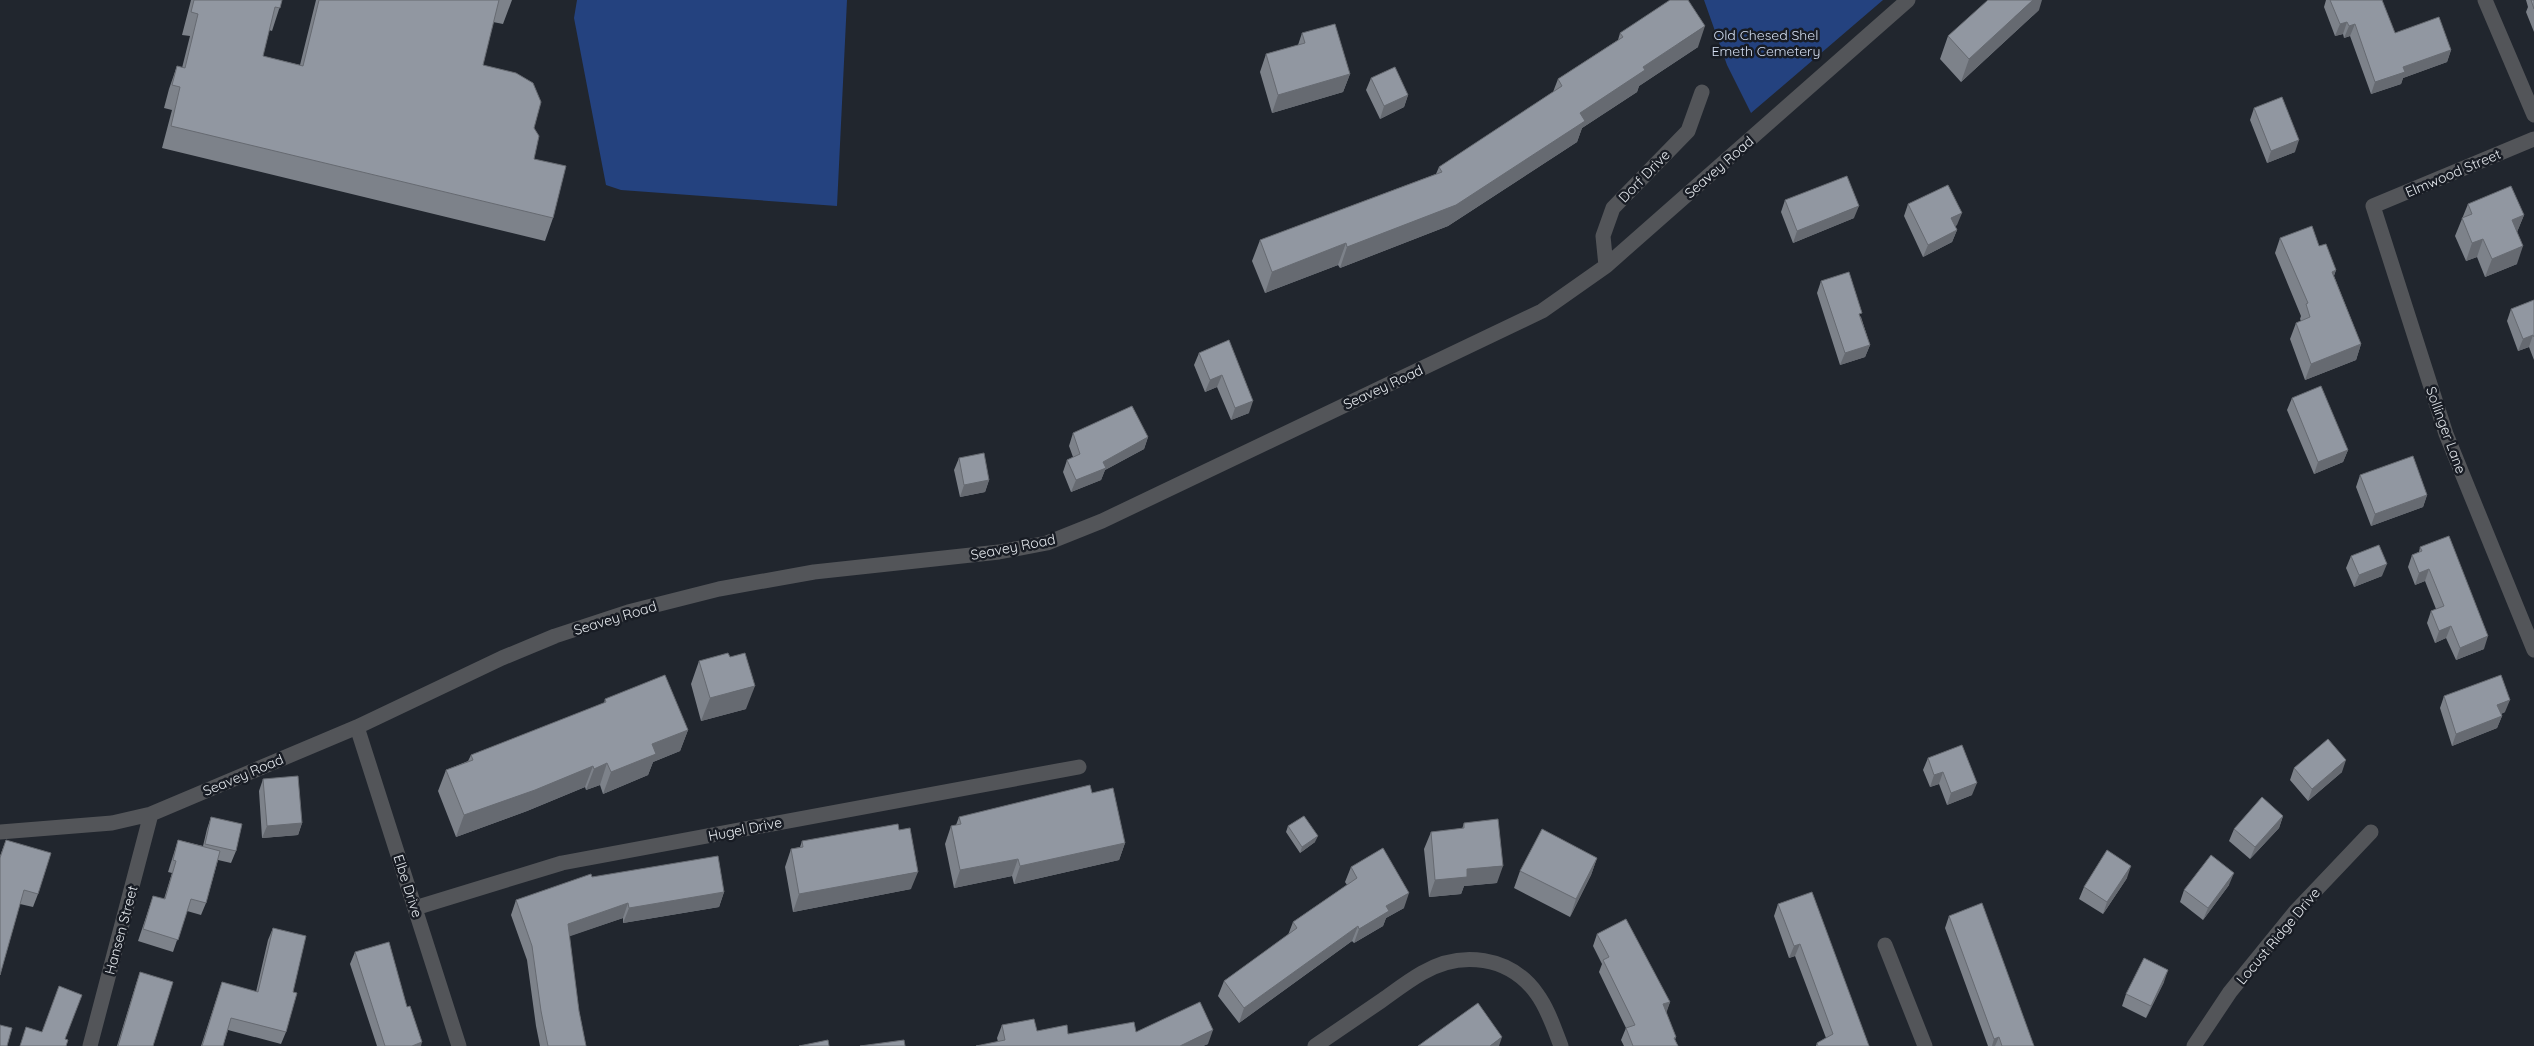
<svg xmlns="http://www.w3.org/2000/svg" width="2534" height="1046" viewBox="0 0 2534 1046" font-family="Quicksand,sans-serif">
  <rect width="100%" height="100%" fill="#21262e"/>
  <path fill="#24427f" d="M 577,0 L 847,0 L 837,206 L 621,190 L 606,185 L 574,18 Z
    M 1704,0 L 1883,0 L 1751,113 L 1727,65 Z"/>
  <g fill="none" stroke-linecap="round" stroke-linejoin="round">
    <path stroke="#535559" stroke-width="15" d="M 2485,0 L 2534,115
      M 2534,139 L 2373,206 L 2446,434 L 2534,650
      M 1606,266 L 1603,236 L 1613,208 L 1688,131 L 1702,92
      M 357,727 L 459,1046
      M 0,832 L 112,823 L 151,814 L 357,727 L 502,658 L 555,636 L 628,612 L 719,589 L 814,572 L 999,552 L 1047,543 L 1102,521 L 1542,311 L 1606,266 L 1908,0
      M 415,908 L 562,863 L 1079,767
      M 1885,945 L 1925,1046
      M 90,1046 L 151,814
      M 1315,1046 C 1337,1031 1359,1016 1381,1001 C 1395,991 1408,981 1422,973 C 1461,950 1510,956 1537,994 C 1548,1009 1554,1028 1561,1046
      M 2194,1046 L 2230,992 L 2295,912 L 2371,832"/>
  </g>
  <path fill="#7d828a" d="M 191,0 L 282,0 L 272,31 L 269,30 L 263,56 L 300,65 L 316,0 L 512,0 L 503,24 L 493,22 L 483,65 L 534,128 L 534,159 L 553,218 L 545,241 L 162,148 L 172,110 L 164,108 L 169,89 L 177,66 L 182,68 L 190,36 L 182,35 Z
    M 2326,0 L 2382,0 L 2395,33 L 2451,50 L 2447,62 L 2403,78 L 2401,84 L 2371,94 L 2350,36 L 2344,38 L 2343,34 L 2335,36 L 2324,7 Z
    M 2526,0 L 2534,0 L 2534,32 L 2526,12 L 2528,7 Z
    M 2039,10 L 1961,82 L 1940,59 L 1948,36 Z
    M 1302,33 L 1350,74 L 1343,92 L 1272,113 L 1260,72 L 1266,54 L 1298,45 Z
    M 1620,33 L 1698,47 L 1639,86 L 1637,92 L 1582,128 L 1577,142 L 1448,226 L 1340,268 L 1338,265 L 1265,293 L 1252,261 L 1260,240 L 1436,174 L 1439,167 L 1553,92 L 1558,79 L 1618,40 Z
    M 1371,78 L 1408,95 L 1404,107 L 1380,119 L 1366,90 Z
    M 2254,108 L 2295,152 L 2267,163 L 2250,120 Z
    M 1785,200 L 1854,218 L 1793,243 L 1781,212 Z
    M 1908,204 L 1957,225 L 1955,226 L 1957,230 L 1952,242 L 1923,257 L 1904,216 Z
    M 2468,204 L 2524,215 L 2517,232 L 2517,264 L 2485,277 L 2477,257 L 2466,261 L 2455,236 Z
    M 2280,238 L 2319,246 L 2336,270 L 2334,276 L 2361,344 L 2356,360 L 2305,380 L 2290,339 L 2296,323 L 2301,321 L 2300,319 L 2301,316 L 2275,253 Z
    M 1821,281 L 1861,317 L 1870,345 L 1865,357 L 1840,365 L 1817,293 Z
    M 2534,300 L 2534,360 L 2529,347 L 2518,351 L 2507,321 L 2511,309 Z
    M 1229,340 L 1249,413 L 1231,420 L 1217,387 L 1205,392 L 1194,365 L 1199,353 Z
    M 2292,398 L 2348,450 L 2343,462 L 2314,474 L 2287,410 Z
    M 1073,433 L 1148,437 L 1144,449 L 1105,470 L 1101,480 L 1071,492 L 1063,472 L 1067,460 L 1073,457 L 1069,446 Z
    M 959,458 L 989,480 L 985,492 L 960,497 L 954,470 Z
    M 2360,475 L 2427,495 L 2423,507 L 2371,526 L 2356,487 Z
    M 2420,547 L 2484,649 L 2456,660 L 2446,638 L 2435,643 L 2427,623 L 2431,611 L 2436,609 L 2425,581 L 2415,585 L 2408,567 L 2412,555 L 2419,552 Z
    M 2351,556 L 2382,576 L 2354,587 L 2346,568 Z
    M 699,661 L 746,709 L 701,721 L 691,684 Z
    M 2444,696 L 2505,712 L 2501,714 L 2502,716 L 2497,728 L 2452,746 L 2440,708 Z
    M 605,699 L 688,730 L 680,751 L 653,762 L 648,775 L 603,794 L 600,785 L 586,790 L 585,787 L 527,811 L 456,837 L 438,791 L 446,770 L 468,761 L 471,755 L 604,703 Z
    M 1928,758 L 1972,795 L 1947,805 L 1939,784 L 1930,787 L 1923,770 Z
    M 2294,768 L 2342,772 L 2308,801 L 2290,780 Z
    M 263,779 L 302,823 L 298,835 L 262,838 L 259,791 Z
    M 1092,793 L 1125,843 L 1119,860 L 1014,884 L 1012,876 L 954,888 L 945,844 L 951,826 L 956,825 L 959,817 Z
    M 2283,816 L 2279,828 L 2250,859 L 2229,841 L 2234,829 Z
    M 211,817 L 236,851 L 231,863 L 218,860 L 206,903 L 201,915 L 187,911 L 173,952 L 138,941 L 153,896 L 164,899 L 172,873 L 168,872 L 178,840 L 203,846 L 207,829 Z
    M 1464,823 L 1497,883 L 1464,886 L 1461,894 L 1429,897 L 1424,849 L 1431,832 L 1462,829 Z
    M 1288,826 L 1315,842 L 1300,853 L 1286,832 Z
    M 6,840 L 38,894 L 33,907 L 20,904 L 0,975 L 0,856 Z
    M 802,841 L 911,889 L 793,912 L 785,867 L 791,849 L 800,847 Z
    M 1597,858 L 1591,875 L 1570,917 L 1514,888 L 1520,871 Z
    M 1351,867 L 1404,908 L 1386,918 L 1383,926 L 1354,943 L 1352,941 L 1239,1023 L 1218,996 L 1224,981 L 1288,935 L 1293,922 L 1347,885 L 1345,882 Z
    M 592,877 L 724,892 L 719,907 L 623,923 L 623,918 L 569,936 L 579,1011 L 586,1046 L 540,1046 L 536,1026 L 527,960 L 511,915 L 516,900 Z
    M 2127,878 L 2103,914 L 2079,899 L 2084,887 Z
    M 2229,885 L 2203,920 L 2180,902 L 2184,890 Z
    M 1778,904 L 1869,1046 L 1816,1046 L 1817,1043 L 1826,1038 L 1795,956 L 1789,958 L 1774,916 Z
    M 1949,916 L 2034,1046 L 1988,1046 L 1945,928 Z
    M 273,928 L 293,992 L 286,1032 L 281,1044 L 228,1030 L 223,1046 L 201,1046 L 222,982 L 256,992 L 268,940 Z
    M 1597,934 L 1670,1002 L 1666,1012 L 1676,1037 L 1675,1040 L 1678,1046 L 1624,1046 L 1621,1040 L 1626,1028 L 1599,972 L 1602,964 L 1593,946 Z
    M 355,952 L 407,1007 L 421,1046 L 377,1046 L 350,964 Z
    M 140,972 L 153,1046 L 117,1046 L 136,984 Z
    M 2164,982 L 2146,1018 L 2122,1006 L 2126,994 Z
    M 1002,1025 L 1037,1031 L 1068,1034 L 1136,1032 L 1208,1044 L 1203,1046 L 976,1046 L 998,1042 L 997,1038 Z"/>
  <path fill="#666a71" d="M 2033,0 L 2042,0 L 2039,10 L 1961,82 L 1969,59 Z
    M 2347,22 L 2343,34 L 2335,36 L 2340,24 Z
    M 2355,24 L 2350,36 L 2344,38 L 2349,26 Z
    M 1705,26 L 1698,47 L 1639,86 L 1637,92 L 1582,128 L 1577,142 L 1448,226 L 1340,268 L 1347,247 L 1643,67 Z
    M 2451,50 L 2447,62 L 2403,78 L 2401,84 L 2371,94 L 2375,82 L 2403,67 Z
    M 1350,74 L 1343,92 L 1272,113 L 1278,95 Z
    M 1408,95 L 1404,107 L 1380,119 L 1384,106 Z
    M 2299,140 L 2295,152 L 2267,163 L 2271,151 Z
    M 1859,206 L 1854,218 L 1793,243 L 1797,231 Z
    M 1962,213 L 1957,225 L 1946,230 L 1951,218 Z
    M 2524,215 L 2517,232 L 2512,220 Z
    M 1957,230 L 1952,242 L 1923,257 L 1928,245 Z
    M 2483,239 L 2477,257 L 2466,261 L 2472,243 Z
    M 1346,243 L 1338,265 L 1265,293 L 1272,272 Z
    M 2523,246 L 2517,264 L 2485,277 L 2492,259 Z
    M 2336,270 L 2330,285 L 2332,272 Z
    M 2533,335 L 2529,347 L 2518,351 L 2523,339 Z
    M 2361,344 L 2356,360 L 2305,380 L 2311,364 Z
    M 1870,345 L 1865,357 L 1840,365 L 1845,353 Z
    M 1222,375 L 1217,387 L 1205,392 L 1210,380 Z
    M 1253,401 L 1249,413 L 1231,420 L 1235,408 Z
    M 1148,437 L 1144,449 L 1105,470 L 1101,480 L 1071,492 L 1076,480 L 1103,462 Z
    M 2348,450 L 2343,462 L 2314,474 L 2318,462 Z
    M 989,480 L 985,492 L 960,497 L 964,485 Z
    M 2427,495 L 2423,507 L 2371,526 L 2375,514 Z
    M 2387,564 L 2382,576 L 2354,587 L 2359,575 Z
    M 2429,569 L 2425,581 L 2415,585 L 2419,573 Z
    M 2451,626 L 2446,638 L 2435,643 L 2439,631 Z
    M 2488,636 L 2484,649 L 2456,660 L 2460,648 Z
    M 755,686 L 746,709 L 701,721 L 710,698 Z
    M 2510,700 L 2505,712 L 2493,717 L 2497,705 Z
    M 2502,716 L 2497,728 L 2452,746 L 2456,734 Z
    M 688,730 L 680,751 L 653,762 L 648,775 L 603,794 L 611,772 L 652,744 Z
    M 2346,760 L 2342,772 L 2308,801 L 2312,789 Z
    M 607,763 L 600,785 L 586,790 L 594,769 Z
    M 593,766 L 585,787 L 527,811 L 456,837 L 464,815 Z
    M 1943,772 L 1939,784 L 1930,787 L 1934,775 Z
    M 1977,783 L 1972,795 L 1947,805 L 1951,793 Z
    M 2283,816 L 2279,828 L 2250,859 L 2255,847 Z
    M 302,823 L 298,835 L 262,838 L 267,826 Z
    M 1318,836 L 1315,842 L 1300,853 L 1302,847 Z
    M 1125,843 L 1119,860 L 1014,884 L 1020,866 Z
    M 1597,858 L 1591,875 L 1570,917 L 1576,899 Z
    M 1018,859 L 1012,876 L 954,888 L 960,870 Z
    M 1503,866 L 1497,883 L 1464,886 L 1461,894 L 1429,897 L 1435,880 L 1467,869 Z
    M 2131,866 L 2127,878 L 2103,914 L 2107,902 Z
    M 918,872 L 911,889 L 793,912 L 799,894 Z
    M 2234,873 L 2229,885 L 2203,920 L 2208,908 Z
    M 724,892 L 719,907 L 623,923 L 629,908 Z
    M 1409,893 L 1404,908 L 1386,918 L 1383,926 L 1354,943 L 1359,929 L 1386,906 Z
    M 628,903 L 623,918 L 562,939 L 568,924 Z
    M 1358,926 L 1352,941 L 1239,1023 L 1244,1008 Z
    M 1800,944 L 1795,956 L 1789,958 L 1794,946 Z
    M 2168,970 L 2164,982 L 2146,1018 L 2151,1006 Z
    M 1670,1002 L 1666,1014 L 1663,1004 Z
    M 1213,1030 L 1208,1044 L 1203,1046 L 1180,1046 Z
    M 1502,1037 L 1499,1046 L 1490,1046 Z
    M 1999,1037 L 1995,1046 L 1992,1046 L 1994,1039 Z
    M 422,1042 L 421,1046 L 412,1046 Z"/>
  <path fill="#9197a1" stroke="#666a71" d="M 194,0 L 282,0 L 280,8 L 275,7 L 263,56 L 303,66 L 319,0 L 499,0 L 483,65 L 516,73 L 533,83 L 541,102 L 534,128 L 539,136 L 534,159 L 566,166 L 553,218 L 171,126 L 180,87 L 172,85 L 177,66 L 185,68 L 198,14 L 191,12 Z
    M 1670,0 L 1688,0 L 1705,26 L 1643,67 L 1645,70 L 1580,113 L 1585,121 L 1456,205 L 1347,247 L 1346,243 L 1272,272 L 1260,240 L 1442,172 L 1439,167 L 1562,86 L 1558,79 L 1623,37 L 1620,33 Z
    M 1988,0 L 2033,0 L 1969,59 L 1948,36 Z
    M 2330,0 L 2382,0 L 2395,33 L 2439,17 L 2451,50 L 2403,67 L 2405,72 L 2375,82 L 2355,24 L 2349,26 L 2347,22 L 2340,24 Z
    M 2531,0 L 2534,0 L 2534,9 Z
    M 1335,24 L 1350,74 L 1278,95 L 1266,54 L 1305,43 L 1302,33 Z
    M 1395,67 L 1408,95 L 1384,106 L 1371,78 Z
    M 2282,97 L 2299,140 L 2271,151 L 2254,108 Z
    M 1847,176 L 1859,206 L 1797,231 L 1785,200 Z
    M 1948,185 L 1962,213 L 1951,218 L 1957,230 L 1928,245 L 1908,204 Z
    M 2511,186 L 2524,215 L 2512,220 L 2523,246 L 2492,259 L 2483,239 L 2472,243 L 2462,218 L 2472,214 L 2468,204 Z
    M 2312,226 L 2319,246 L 2326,244 L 2336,270 L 2332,272 L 2361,344 L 2311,364 L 2296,323 L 2310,317 L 2306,304 L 2308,303 L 2280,238 Z
    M 1849,272 L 1862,313 L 1859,314 L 1870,345 L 1845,353 L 1821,281 Z
    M 2534,300 L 2534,337 L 2533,335 L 2523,339 L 2511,309 Z
    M 1229,340 L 1253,401 L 1235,408 L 1222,375 L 1210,380 L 1199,353 Z
    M 2321,386 L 2348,450 L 2318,462 L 2292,398 Z
    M 1132,406 L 1148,437 L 1103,462 L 1106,468 L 1076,480 L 1067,460 L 1080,454 L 1073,433 Z
    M 984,453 L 989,480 L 964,485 L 959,458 Z
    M 2413,456 L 2427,495 L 2375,514 L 2360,475 Z
    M 2449,536 L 2488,636 L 2460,648 L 2451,626 L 2439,631 L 2431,611 L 2444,606 L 2429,569 L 2419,573 L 2412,555 L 2422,551 L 2420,547 Z
    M 2379,545 L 2387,564 L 2359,575 L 2351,556 Z
    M 728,653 L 730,657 L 745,653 L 755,686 L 710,698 L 699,661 Z
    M 665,675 L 688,730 L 652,744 L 656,754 L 611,772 L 607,763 L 594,769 L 593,766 L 535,790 L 464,815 L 446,770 L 473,760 L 471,755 L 606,702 L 605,699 Z
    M 2501,675 L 2510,700 L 2497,705 L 2502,716 L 2456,734 L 2444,696 Z
    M 2328,739 L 2346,760 L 2312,789 L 2294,768 Z
    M 1962,745 L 1977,783 L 1951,793 L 1943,772 L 1934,775 L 1928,758 Z
    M 298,776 L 302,823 L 267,826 L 263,779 Z
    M 1090,785 L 1092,793 L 1113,788 L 1125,843 L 1020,866 L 1018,859 L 960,870 L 951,826 L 961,824 L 959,817 Z
    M 2262,797 L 2283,816 L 2255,847 L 2234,829 Z
    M 1304,816 L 1318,836 L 1302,847 L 1288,826 Z
    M 211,817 L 242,824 L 236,851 L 205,844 Z
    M 1498,819 L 1503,866 L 1467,869 L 1467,877 L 1435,880 L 1431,832 L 1464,828 L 1464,823 Z
    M 898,824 L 899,830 L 910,828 L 918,872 L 799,894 L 791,849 L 803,847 L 802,841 Z
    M 1542,829 L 1597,858 L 1576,899 L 1520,871 Z
    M 6,840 L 51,853 L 38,894 L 24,890 L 0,975 L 0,858 Z
    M 178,840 L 220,851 L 206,903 L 191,899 L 178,940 L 143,929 L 153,896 L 165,899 L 176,861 L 173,860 Z
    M 1383,848 L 1409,893 L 1386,906 L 1389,911 L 1359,929 L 1358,926 L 1244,1008 L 1224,981 L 1297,928 L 1293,922 L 1357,878 L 1351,867 Z
    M 2107,850 L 2131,866 L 2107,902 L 2084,887 Z
    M 2211,855 L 2234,873 L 2208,908 L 2184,890 Z
    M 718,856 L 724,892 L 629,908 L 628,903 L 568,924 L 579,1011 L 586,1046 L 548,1046 L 541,1011 L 532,946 L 516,900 L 591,874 L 592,877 Z
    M 1812,892 L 1869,1046 L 1818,1046 L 1817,1043 L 1833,1034 L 1800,944 L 1794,946 L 1778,904 Z
    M 1982,903 L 2034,1046 L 2002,1046 L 1999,1037 L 1994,1039 L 1949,916 Z
    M 1626,919 L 1670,1002 L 1663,1004 L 1676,1037 L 1674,1038 L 1678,1046 L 1633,1046 L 1626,1028 L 1635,1025 L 1603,960 L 1609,957 L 1597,934 Z
    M 273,928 L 306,936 L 293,992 L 297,993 L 286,1032 L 231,1018 L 223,1046 L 202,1046 L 222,982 L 258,992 Z
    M 389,942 L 407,1007 L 410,1006 L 422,1042 L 412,1046 L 385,1046 L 355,952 Z
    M 2144,958 L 2168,970 L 2151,1006 L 2126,994 Z
    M 140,972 L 173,982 L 153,1046 L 118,1046 Z
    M 59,986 L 82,995 L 65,1039 L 68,1040 L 66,1046 L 20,1046 L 26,1027 L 42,1032 Z
    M 1200,1002 L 1213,1030 L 1180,1046 L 976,1046 L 1005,1040 L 1002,1025 L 1034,1019 L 1037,1031 L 1067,1025 L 1068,1034 L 1134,1022 L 1136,1032 Z
    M 1478,1003 L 1502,1037 L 1490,1046 L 1418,1046 Z
    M 0,1025 L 12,1028 L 7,1046 L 0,1046 Z
    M 828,1040 L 829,1046 L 799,1046 Z
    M 904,1040 L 905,1046 L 860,1046 Z"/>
  <g text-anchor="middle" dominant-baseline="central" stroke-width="5" stroke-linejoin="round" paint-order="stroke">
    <g font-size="14" fill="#d4dff2" stroke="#181c24">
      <text x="1766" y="35">Old Chesed Shel<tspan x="1766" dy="16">Emeth Cemetery</tspan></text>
    </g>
    <g font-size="14" fill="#e4e8ed" stroke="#181c24">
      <text transform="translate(1719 167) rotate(-41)">Seavey Road</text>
      <text transform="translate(2453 173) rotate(-23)">Elmwood Street</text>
      <text transform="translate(1644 176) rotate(-46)">Dorf Drive</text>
      <text transform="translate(1383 387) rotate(-25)">Seavey Road</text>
      <text transform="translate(2446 430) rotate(70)">Sollinger Lane</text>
      <text transform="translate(1013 547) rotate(-11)">Seavey Road</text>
      <text transform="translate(615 618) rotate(-17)">Seavey Road</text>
      <text transform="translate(243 775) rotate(-23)">Seavey Road</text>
      <text transform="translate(745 829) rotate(-11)">Hugel Drive</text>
      <text transform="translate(408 886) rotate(72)">Elbe Drive</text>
      <text transform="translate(121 930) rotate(-75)">Hansen Street</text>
      <text transform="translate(2278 936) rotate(-50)">Locust Ridge Drive</text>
    </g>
  </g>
</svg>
